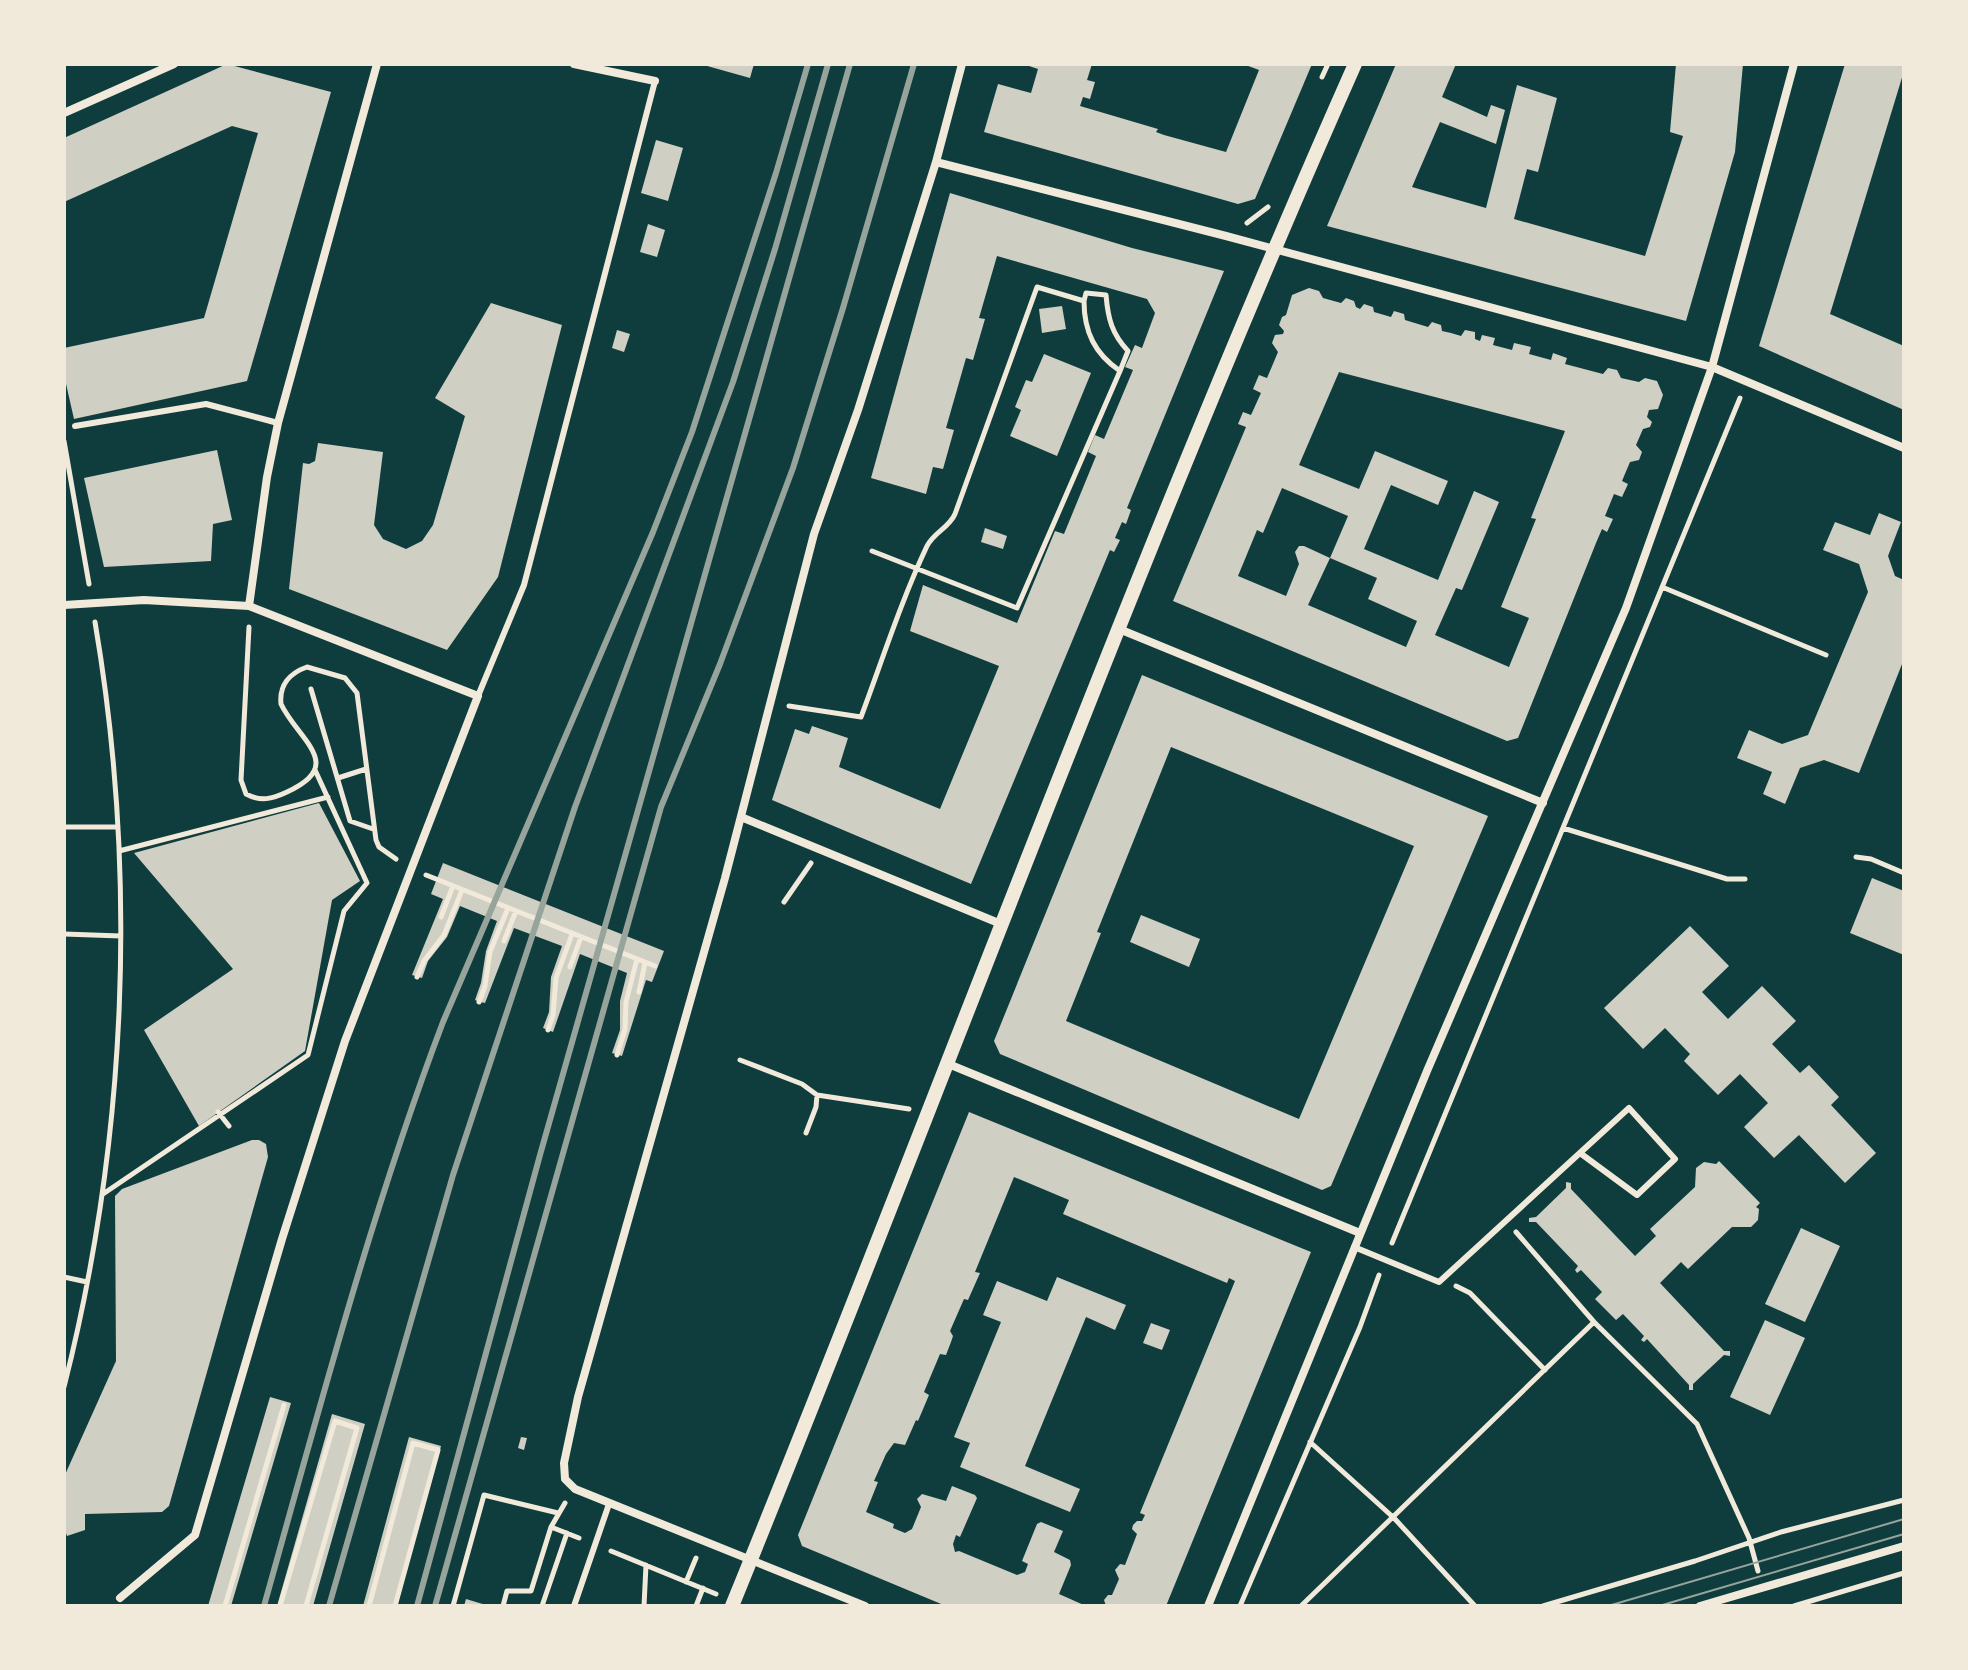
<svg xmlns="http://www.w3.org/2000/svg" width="1968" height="1670" viewBox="0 0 1968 1670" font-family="Montserrat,sans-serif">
  <rect width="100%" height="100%" fill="#0f3d3e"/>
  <path fill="#cfcfc3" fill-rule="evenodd" d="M 227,64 L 331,92 L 247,381 L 74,419 L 64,375 L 64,348 L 204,318 L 258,133 L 232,126 L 64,202 L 64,138 Z
    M 700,64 L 754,64 L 750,78 Z
    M 1023,64 L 1092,64 L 1087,80 L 1095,82 L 1090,99 L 1083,97 L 1080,106 L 1158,129 L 1156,132 L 1164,135 L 1226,152 L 1259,70 L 1243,64 L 1312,64 L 1255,199 L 1238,204 L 984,132 L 998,84 L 1031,93 L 1038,69 Z
    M 1396,64 L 1456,64 L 1442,97 L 1487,117 L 1491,105 L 1505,110 L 1496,144 L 1440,122 L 1412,187 L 1486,208 L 1517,85 L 1557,98 L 1538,172 L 1527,169 L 1514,219 L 1645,256 L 1683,136 L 1670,132 L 1676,64 L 1743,64 L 1735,152 L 1686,321 L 1327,226 Z
    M 1845,64 L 1904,64 L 1904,71 L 1830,314 L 1904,346 L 1904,410 L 1759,346 Z
    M 656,140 L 683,148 L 668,201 L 641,193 Z
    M 950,193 L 1132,248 L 1224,271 L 1127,508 L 1131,510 L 1126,524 L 1122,522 L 1115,538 L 1120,540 L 1114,552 L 1110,550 L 971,884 L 772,800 L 795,729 L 809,734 L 812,726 L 848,738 L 839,767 L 940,809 L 999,666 L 910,631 L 923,585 L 1017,623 L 1055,531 L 1064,534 L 1096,456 L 1088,452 L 1095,435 L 1104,439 L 1133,370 L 1125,367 L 1135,345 L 1142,348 L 1155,313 L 1147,299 L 997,256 L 979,318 L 985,319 L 973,360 L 966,358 L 946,428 L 954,430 L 943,469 L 933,467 L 926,494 L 871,478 Z
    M 648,224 L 665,230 L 657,257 L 640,252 Z
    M 1309,288 L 1319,291 L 1323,298 L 1341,303 L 1346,298 L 1354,301 L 1356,307 L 1360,309 L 1364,304 L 1373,307 L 1374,312 L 1391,317 L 1394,311 L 1404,314 L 1405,320 L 1428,327 L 1432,322 L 1441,325 L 1442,331 L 1451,333 L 1461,336 L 1465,330 L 1475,332 L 1475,339 L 1480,341 L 1482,335 L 1495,338 L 1493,345 L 1512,350 L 1514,343 L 1531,347 L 1529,354 L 1551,360 L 1553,353 L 1567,358 L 1565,364 L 1603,374 L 1608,368 L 1617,370 L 1621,378 L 1639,382 L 1645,378 L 1657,381 L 1663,395 L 1658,409 L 1649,410 L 1647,417 L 1652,422 L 1650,427 L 1643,429 L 1636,445 L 1642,452 L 1639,460 L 1630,462 L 1622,481 L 1628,484 L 1622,497 L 1614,494 L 1605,516 L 1613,519 L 1607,532 L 1602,529 L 1596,543 L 1518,738 L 1507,741 L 1173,601 L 1246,427 L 1238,424 L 1243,412 L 1251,415 L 1261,393 L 1253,389 L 1259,375 L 1267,378 L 1278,352 L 1272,343 L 1275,335 L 1283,334 L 1284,331 L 1279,325 L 1282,317 L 1286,315 L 1292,295 ZM 1339,372 L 1565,431 L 1531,518 L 1536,519 L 1501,607 L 1529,618 L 1509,667 L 1435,635 L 1456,588 L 1462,590 L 1499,502 L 1474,491 L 1438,580 L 1364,549 L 1391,485 L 1438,505 L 1448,481 L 1375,451 L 1359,489 L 1299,465 ZM 1282,488 L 1348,516 L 1330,558 L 1377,578 L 1368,599 L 1417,621 L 1406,647 L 1308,605 L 1330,558 L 1304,546 L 1299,546 L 1295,552 L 1299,564 L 1286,596 L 1238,576 L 1257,530 L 1263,533 Z
    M 491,303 L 562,325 L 498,577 L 447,650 L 289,589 L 303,463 L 309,464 L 315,461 L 318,443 L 383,452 L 374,525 L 383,539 L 406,549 L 422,541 L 433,525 L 465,416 L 435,398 Z
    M 1062,306 L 1066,329 L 1042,333 L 1039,309 Z
    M 617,330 L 630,334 L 624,352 L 612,348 Z
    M 1044,354 L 1091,373 L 1057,456 L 1010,436 L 1021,410 L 1015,407 L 1026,380 L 1032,382 Z
    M 217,450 L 232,520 L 213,524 L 211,561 L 104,567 L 84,478 Z
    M 1879,513 L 1901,522 L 1888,556 L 1895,576 L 1904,580 L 1904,659 L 1859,773 L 1824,760 L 1800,768 L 1785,804 L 1763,794 L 1772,772 L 1737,758 L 1749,730 L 1782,744 L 1808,735 L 1868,592 L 1859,564 L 1823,550 L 1835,522 L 1870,535 Z
    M 985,528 L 1007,536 L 1003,549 L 981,542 Z
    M 1142,675 L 1488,816 L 1331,1186 L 1322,1190 L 1000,1054 L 994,1041 ZM 1171,747 L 1414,846 L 1299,1119 L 1066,1021 L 1101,933 L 1097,932 Z
    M 319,803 L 360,881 L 332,900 L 305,1051 L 199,1126 L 144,1030 L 233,969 L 134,853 Z
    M 443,863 L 664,951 L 652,982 L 646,980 L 622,1056 L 612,1053 L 620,1030 L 620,1001 L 627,973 L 580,954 L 553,1032 L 543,1028 L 549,1012 L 551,977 L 562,946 L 514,928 L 485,1003 L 480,1002 L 475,1000 L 481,983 L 486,951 L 497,921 L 460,906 L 447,937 L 428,961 L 422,978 L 412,975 L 443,899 L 431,894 Z
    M 1872,878 L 1904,891 L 1904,955 L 1850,933 Z
    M 1141,915 L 1200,939 L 1189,967 L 1130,942 Z
    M 1690,926 L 1729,966 L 1702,992 L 1728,1019 L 1762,986 L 1796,1021 L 1772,1044 L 1800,1073 L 1809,1065 L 1839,1097 L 1831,1105 L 1876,1153 L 1845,1183 L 1799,1135 L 1774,1158 L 1744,1127 L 1768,1103 L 1740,1074 L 1718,1095 L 1684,1061 L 1690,1054 L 1665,1028 L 1643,1049 L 1604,1008 Z
    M 969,1112 L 1311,1252 L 1166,1606 L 1106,1606 L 1104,1600 L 1108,1595 L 1112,1595 L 1119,1579 L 1115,1570 L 1120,1564 L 1125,1565 L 1137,1534 L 1132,1529 L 1133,1525 L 1137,1521 L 1142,1521 L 1145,1515 L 1140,1513 L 1235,1281 L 1229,1278 L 1227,1283 L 1063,1214 L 1069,1200 L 1014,1177 L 975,1272 L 980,1273 L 968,1300 L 964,1299 L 950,1331 L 953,1336 L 951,1342 L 946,1355 L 940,1354 L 924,1392 L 929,1395 L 918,1421 L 916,1420 L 905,1445 L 894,1443 L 886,1454 L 874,1481 L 878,1482 L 866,1512 L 894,1524 L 893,1528 L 905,1533 L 912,1529 L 921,1507 L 917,1499 L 922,1494 L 946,1501 L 952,1486 L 975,1495 L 977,1498 L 960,1537 L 956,1535 L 953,1544 L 955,1552 L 959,1551 L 1017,1575 L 1025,1572 L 1028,1564 L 1022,1561 L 1037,1524 L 1041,1522 L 1063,1531 L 1054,1552 L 1070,1560 L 1071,1565 L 1059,1594 L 1086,1606 L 946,1606 L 802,1546 L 798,1535 Z
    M 252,1140 L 259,1140 L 266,1144 L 268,1157 L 169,1506 L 162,1512 L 85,1514 L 85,1530 L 67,1536 L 64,1528 L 64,1477 L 116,1361 L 115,1196 L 122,1189 Z
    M 1719,1161 L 1760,1203 L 1756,1207 L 1759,1209 L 1758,1220 L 1751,1227 L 1732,1227 L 1688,1269 L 1681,1262 L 1660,1283 L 1724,1351 L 1730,1351 L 1730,1356 L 1724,1355 L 1693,1384 L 1693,1390 L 1689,1390 L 1689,1385 L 1647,1339 L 1644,1342 L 1641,1340 L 1644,1336 L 1623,1314 L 1616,1320 L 1595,1299 L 1602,1292 L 1581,1270 L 1577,1273 L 1575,1270 L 1578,1266 L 1536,1222 L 1529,1222 L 1529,1218 L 1536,1217 L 1566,1188 L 1566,1182 L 1571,1183 L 1571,1189 L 1635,1256 L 1656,1236 L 1650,1229 L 1695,1187 L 1696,1168 L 1704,1162 L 1716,1164 Z
    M 1801,1228 L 1840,1246 L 1805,1322 L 1765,1304 Z
    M 1057,1277 L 1126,1305 L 1115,1330 L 1086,1317 L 1025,1466 L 1080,1489 L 1070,1512 L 960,1467 L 970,1443 L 954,1437 L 1001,1322 L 983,1315 L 997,1281 L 1047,1301 Z
    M 1765,1320 L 1805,1338 L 1770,1415 L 1730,1397 Z
    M 1151,1323 L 1170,1330 L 1162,1350 L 1143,1343 Z
    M 270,1397 L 291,1403 L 231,1606 L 208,1606 Z
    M 332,1414 L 365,1424 L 313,1606 L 277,1606 Z
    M 409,1437 L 441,1446 L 397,1606 L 363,1606 Z
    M 521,1437 L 527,1438 L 524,1450 L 518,1448 Z
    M 466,1599 L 486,1605 L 486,1606 L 464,1606 Z"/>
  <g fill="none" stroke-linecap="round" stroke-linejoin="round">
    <path stroke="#f1e9da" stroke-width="5" d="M 1322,77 L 1328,64
      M 1247,223 L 1268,207
      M 1084,301 L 1086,293 L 1106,295 C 1108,319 1112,334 1128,351 L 1120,371
      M 64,441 L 89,584
      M 1662,587 L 1826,655
      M 249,627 L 241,780 L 246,794 C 261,802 272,799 287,792 C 347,765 298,740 281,704 C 279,685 290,673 307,667 L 345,678 L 357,693 L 376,840 L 379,847 L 396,859
      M 311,689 L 350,821 L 373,829
      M 789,706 L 861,717 C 882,661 901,601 927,546 C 934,532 949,528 955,514 L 1037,287 L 1084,301 C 1084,332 1095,354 1120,371 L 1017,608 L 872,551
      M 338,778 L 366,769
      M 64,827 L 118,827
      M 1563,828 L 1727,879 L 1745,879
      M 119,851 L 328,797
      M 1856,857 L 1871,859 L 1904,873
      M 426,875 L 655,966
      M 784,902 L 811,863
      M 441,917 L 453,886
      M 64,934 L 121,936
      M 504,941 L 516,911
      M 570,967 L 581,937
      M 417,977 L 424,961 L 444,935 L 462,890
      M 639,992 L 645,963
      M 479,1002 L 485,986 L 490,952 L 508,908
      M 548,1030 L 553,1015 L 556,978 L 572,934
      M 617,1055 L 625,1029 L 626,1002 L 637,959
      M 740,1060 L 802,1084 L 817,1095 L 909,1109
      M 218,1112 L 229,1126
      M 806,1133 L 816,1107 L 817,1095
      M 103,1194 L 308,1055 L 344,911 L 367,883 L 315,770
      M 1516,1232 L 1594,1322
      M 1392,1243 L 1740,398
      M 64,1277 L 87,1282
      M 1456,1286 L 1470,1293 L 1545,1370
      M 64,1387 C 127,1139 138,875 95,622
      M 1310,1442 L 1394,1518 L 1475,1606
      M 551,1527 L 565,1503
      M 611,1551 L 716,1594
      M 686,1582 L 696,1558
      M 225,1606 L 284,1405
      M 280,1606 L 335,1421 L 357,1428 L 306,1606
      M 369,1606 L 413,1443 L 438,1450 L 395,1606
      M 453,1606 L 484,1495 L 558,1513
      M 503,1606 L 507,1591 L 531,1591 L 551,1527 L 579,1538
      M 542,1606 L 567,1533
      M 644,1606 L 646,1565
      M 696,1606 L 703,1588
      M 1240,1606 L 1360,1327 L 1379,1275
      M 1301,1606 L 1594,1322 L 1697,1424 L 1749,1538 L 1758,1571
      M 1543,1606 L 1695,1561 L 1781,1532 L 1904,1500
      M 1794,1606 L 1904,1573"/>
    <path stroke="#f1e9da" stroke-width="6" d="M 75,426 L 206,404 L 278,423
      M 478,696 L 524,585 L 655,81
      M 1354,1247 L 1439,1282 L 1629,1108 L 1675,1159 L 1637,1195 L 1580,1153
      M 574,1606 L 609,1504"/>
    <path stroke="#f1e9da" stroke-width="8" d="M 574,64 L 655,81
      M 64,113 L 174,64
      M 936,162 L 1226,236 L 1712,367 L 1904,448
      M 64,605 L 144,600 L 249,606 L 478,696 L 345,1041 L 282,1239 L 195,1535 L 120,1598
      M 249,606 L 267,477 L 278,423 L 377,64
      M 1119,629 L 1543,803
      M 741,817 L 1001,924
      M 946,1063 L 1360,1233
      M 865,1606 L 575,1489 L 565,1479 L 564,1463 L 578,1397 L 725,878 L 814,534 L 858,410 L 936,162 L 962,64
      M 1208,1606 L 1427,1071 L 1626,608 L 1712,367 L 1794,64
      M 1700,1606 L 1904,1546"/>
    <path stroke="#f1e9da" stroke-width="14" d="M 732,1606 C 941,1093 1130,571 1355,64"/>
    <path stroke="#97a49c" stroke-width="2" d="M 1608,1606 L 1904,1519
      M 1659,1606 L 1904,1534"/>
    <path stroke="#97a49c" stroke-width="6" d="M 264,1606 C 319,1410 371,1212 443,1022 L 653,532 L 692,432 L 776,173 L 808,64
      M 329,1606 L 453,1175 L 489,1066 L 575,807 L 733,382 L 775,249 L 828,64
      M 417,1606 L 540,1155 L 850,64
      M 435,1606 L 661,807 L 720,664 L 793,468 L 843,308 L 914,64"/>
  </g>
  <rect width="1968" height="1670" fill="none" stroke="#f1e9da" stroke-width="132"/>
</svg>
